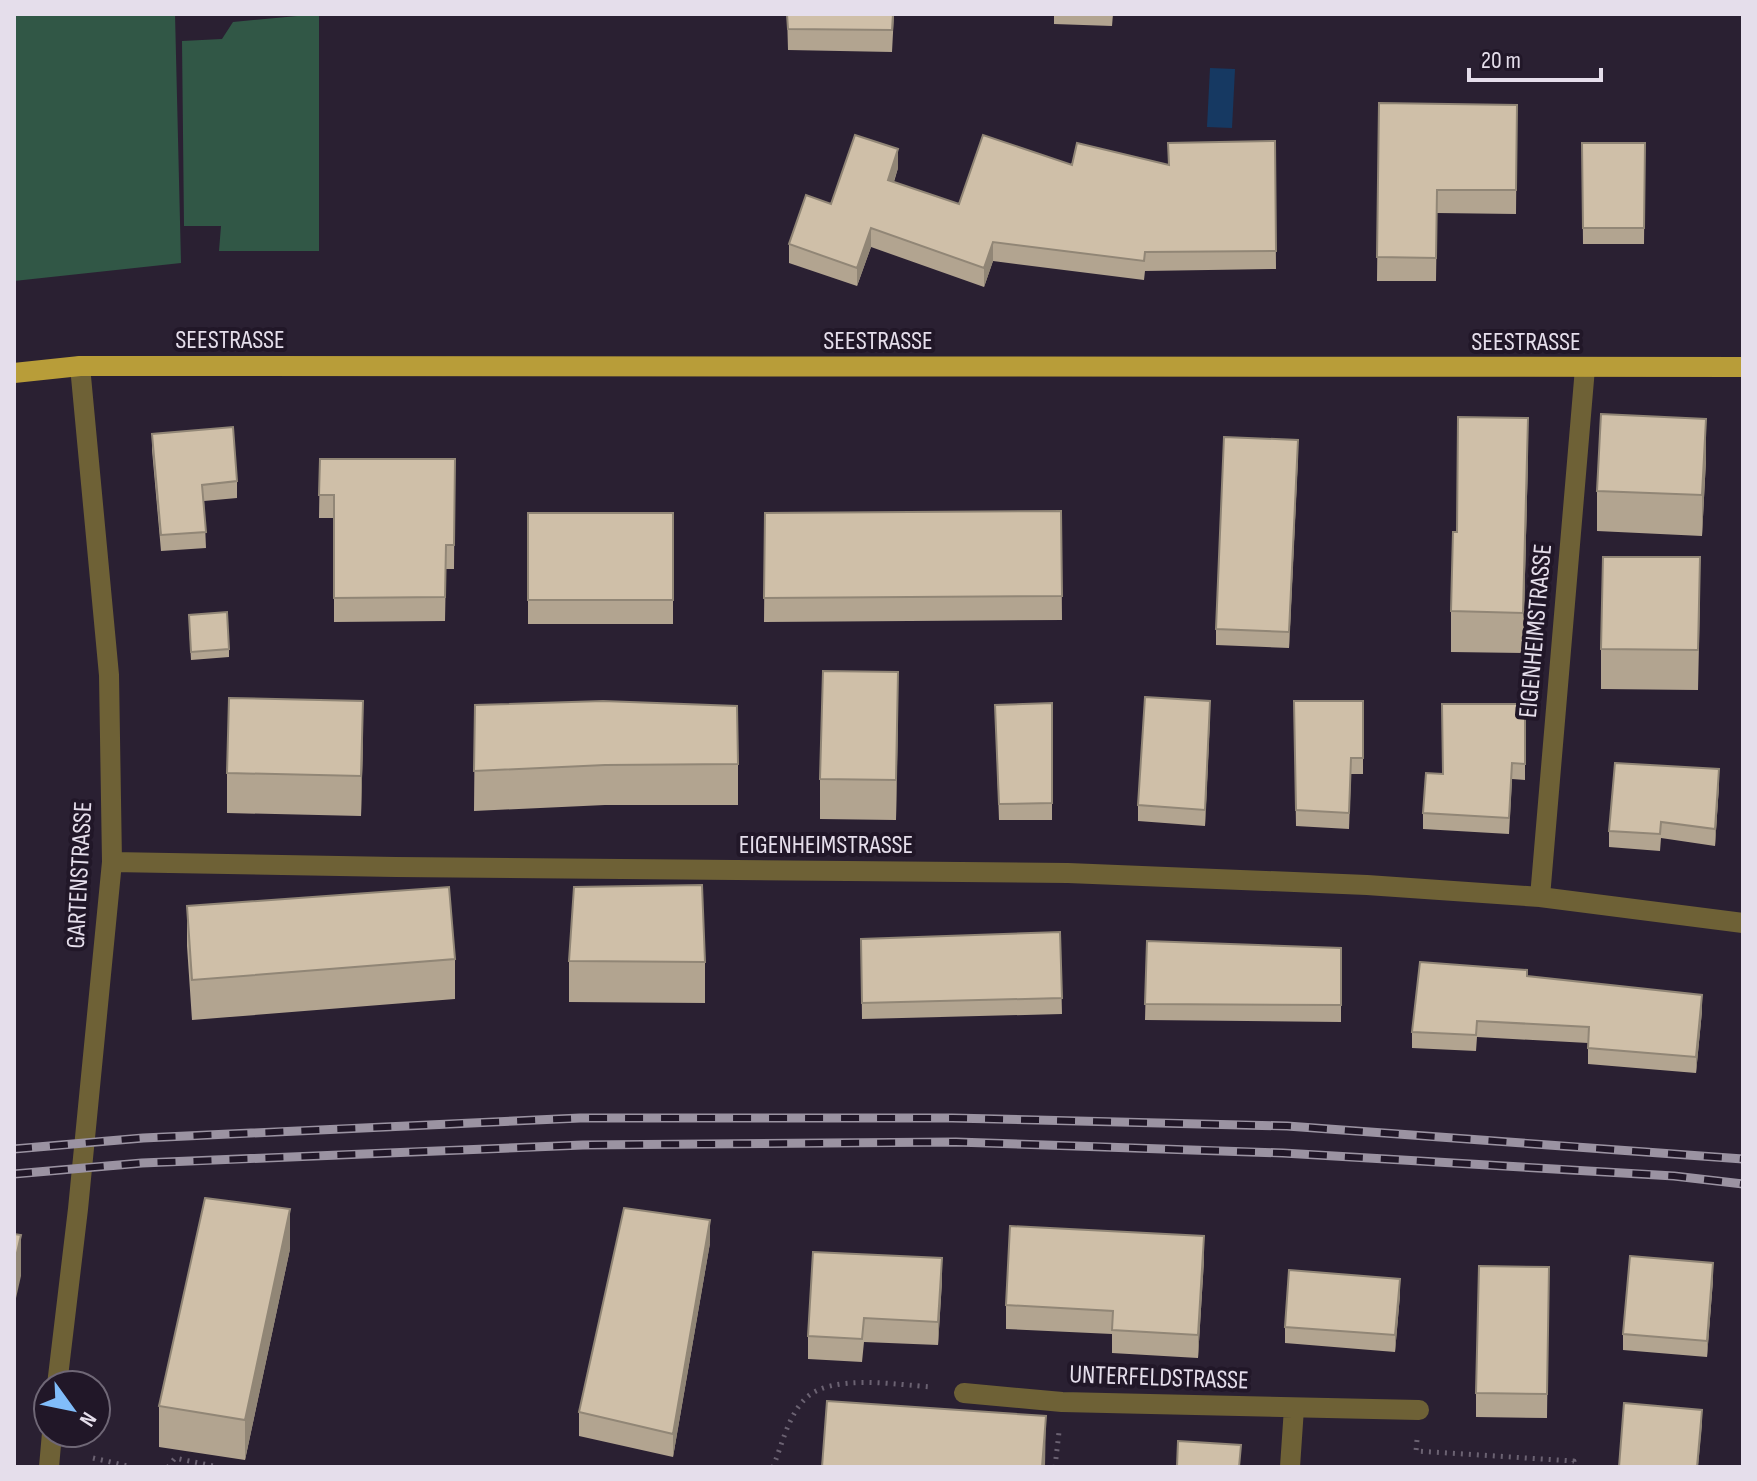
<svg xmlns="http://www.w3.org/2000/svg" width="1757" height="1481" viewBox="0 0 1757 1481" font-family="'Sofia Sans Condensed',sans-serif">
  <rect width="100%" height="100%" fill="#2a2032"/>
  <path fill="#315746" d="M 14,14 L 175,14 L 181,263 L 14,281 Z
    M 319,14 L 319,251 L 219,251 L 221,226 L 184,226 L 182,41 L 222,39 L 233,22 Z"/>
  <path fill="#163962" d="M 1210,68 L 1235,69 L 1232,128 L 1207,127 Z"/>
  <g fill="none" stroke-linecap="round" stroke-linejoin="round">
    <path stroke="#6b6272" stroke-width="5" stroke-dasharray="2 6" stroke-linecap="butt" d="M 1417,1440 L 1416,1451 L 1574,1461 L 1574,1467
      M 93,1458 L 132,1467
      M 168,1467 L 175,1458 L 218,1467
      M 773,1467 C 782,1445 788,1416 805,1399 C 830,1373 898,1385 932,1387
      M 1055,1467 L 1059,1432"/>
    <path stroke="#6e6136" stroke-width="20" d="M 112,862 L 396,867 L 1068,873 L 1367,885 L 1540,897 L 1743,923
      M 1540,897 L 1585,368
      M 57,1385 L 78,1209 L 112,862 L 109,675 L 80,366
      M 964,1393 L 1062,1402 L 1419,1410
      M 49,1467 L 52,1433
      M 1290,1467 L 1294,1408"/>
    <path stroke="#b89d39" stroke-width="20" d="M 14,373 L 80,366 L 1743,367"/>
    <g stroke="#9b93a2" stroke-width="9">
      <path id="rail" d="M 14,1149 L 143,1138 L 580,1118 L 952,1118 L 1287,1126 L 1743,1159
        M 14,1174 L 142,1163 L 583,1145 L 956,1142 L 1283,1153 L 1674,1176 L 1743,1184"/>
    </g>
    <use href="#rail" stroke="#211728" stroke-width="6" stroke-dasharray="18" stroke-linecap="butt"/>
  </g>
  <path fill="#b2a490" d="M 787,14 L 894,14 L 892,52 L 788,50 Z
    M 1054,14 L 1113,14 L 1112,26 L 1054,24 Z
    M 1379,103 L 1517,105 L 1516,214 L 1437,213 L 1436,281 L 1377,281 Z
    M 1275,141 L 1276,269 L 1145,271 L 1144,280 L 993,261 L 984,287 L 871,247 L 857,286 L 789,263 L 789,244 L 831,204 L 898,168 L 894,182 L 959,204 L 1072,165 L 1168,164 Z
    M 1582,143 L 1645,143 L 1644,244 L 1583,244 Z
    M 152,434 L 237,481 L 237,498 L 204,501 L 206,548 L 161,551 L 152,450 Z
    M 1298,456 L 1289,648 L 1216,645 L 1216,629 Z
    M 1528,458 L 1523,653 L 1451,652 L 1451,611 L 1457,532 Z
    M 320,459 L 455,459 L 454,569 L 446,569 L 445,621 L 334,622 L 334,518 L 319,518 Z
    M 1706,460 L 1702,536 L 1597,531 L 1597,491 Z
    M 1061,511 L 1062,620 L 764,622 L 765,513 Z
    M 528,513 L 673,513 L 673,624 L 528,624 Z
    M 1700,598 L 1698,690 L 1601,689 L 1601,649 Z
    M 189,623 L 229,649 L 229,657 L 191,660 Z
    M 1294,701 L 1363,701 L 1363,774 L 1351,774 L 1349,829 L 1296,826 Z
    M 1052,703 L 1052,820 L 999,820 L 995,705 Z
    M 1525,704 L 1525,780 L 1512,779 L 1509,834 L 1423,829 L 1423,813 L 1443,774 Z
    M 475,705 L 738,764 L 738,805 L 605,805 L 474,811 Z
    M 898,713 L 896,820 L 820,819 L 820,779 Z
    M 1210,717 L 1205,826 L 1138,821 L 1138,805 Z
    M 363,741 L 361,816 L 227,813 L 227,773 Z
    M 1719,785 L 1715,846 L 1661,838 L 1660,851 L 1609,847 L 1609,831 Z
    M 187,906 L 455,959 L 455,999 L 192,1020 L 187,946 Z
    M 1060,932 L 1062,1014 L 862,1019 L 861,939 Z
    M 1147,941 L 1341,948 L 1341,1022 L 1145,1020 Z
    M 569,961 L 705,962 L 705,1003 L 569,1002 Z
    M 1527,976 L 1702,1011 L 1696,1073 L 1588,1064 L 1588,1043 L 1477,1037 L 1476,1051 L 1412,1048 L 1412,1032 Z
    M 710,1243 L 673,1457 L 579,1436 L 579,1412 Z
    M 290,1249 L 245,1460 L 159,1447 L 159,1406 Z
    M 1204,1260 L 1198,1358 L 1112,1353 L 1112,1334 L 1006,1329 L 1006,1305 Z
    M 1549,1267 L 1547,1418 L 1476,1417 L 1476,1393 Z
    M 1713,1280 L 1707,1357 L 1623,1350 L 1623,1334 Z
    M 942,1281 L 938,1345 L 864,1342 L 862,1362 L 808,1359 L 808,1336 Z
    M 1400,1295 L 1395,1352 L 1285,1343 L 1285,1327 Z"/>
  <path fill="#918676" d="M 898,149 L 898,168 L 888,199 L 888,180 Z
    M 871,228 L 871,247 L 857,286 L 857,268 Z
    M 993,242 L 993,261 L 984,287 L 984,268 Z
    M 1528,418 L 1528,458 L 1523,653 L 1523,613 Z
    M 1706,419 L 1706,460 L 1702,536 L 1702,495 Z
    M 1298,440 L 1298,456 L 1289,648 L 1289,632 Z
    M 898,672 L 898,713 L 896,820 L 896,780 Z
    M 363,701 L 363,741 L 361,816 L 361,776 Z
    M 1210,701 L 1210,717 L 1205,826 L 1205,810 Z
    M 1719,769 L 1719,785 L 1715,846 L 1715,829 Z
    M 1702,995 L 1702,1011 L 1696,1073 L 1696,1057 Z
    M 290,1209 L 290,1249 L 245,1460 L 245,1420 Z
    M 710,1220 L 710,1243 L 673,1457 L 673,1434 Z
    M 21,1235 L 21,1276 L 14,1307 L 14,1266 Z
    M 1204,1236 L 1204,1260 L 1198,1358 L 1198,1335 Z
    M 942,1258 L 942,1281 L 938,1345 L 938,1322 Z
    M 1713,1263 L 1713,1280 L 1707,1357 L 1707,1341 Z
    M 1400,1279 L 1400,1295 L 1395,1352 L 1395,1335 Z
    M 1702,1410 L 1702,1426 L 1698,1467 L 1697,1467 Z
    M 1046,1416 L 1045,1467 L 1042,1467 Z"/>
  <path fill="#cfbfa8" stroke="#918676" stroke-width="2" d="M 787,14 L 893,14 L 892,30 L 788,29 Z
    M 1379,103 L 1517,105 L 1516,190 L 1437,190 L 1436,258 L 1377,257 Z
    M 855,135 L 898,149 L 888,180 L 959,204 L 983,135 L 1072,165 L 1077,143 L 1169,165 L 1168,143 L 1275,141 L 1276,251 L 1145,252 L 1144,261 L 993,242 L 984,268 L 871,228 L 857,268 L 789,244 L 806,195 L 831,204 Z
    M 1582,143 L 1645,143 L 1644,228 L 1583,228 Z
    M 1601,414 L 1706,419 L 1702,495 L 1597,491 Z
    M 1458,417 L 1528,418 L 1523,613 L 1451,611 L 1453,532 L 1457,532 Z
    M 233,427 L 237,481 L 202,485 L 206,532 L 161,535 L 152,434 Z
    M 1224,437 L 1298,440 L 1289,632 L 1216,629 Z
    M 320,459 L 455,459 L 454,545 L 446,545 L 445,597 L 334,598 L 334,495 L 319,495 Z
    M 1061,511 L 1062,596 L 764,598 L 765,513 Z
    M 528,513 L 673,513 L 673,600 L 528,600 Z
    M 1603,557 L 1700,557 L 1698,650 L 1601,649 Z
    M 227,612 L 229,649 L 191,652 L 189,615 Z
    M 823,671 L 898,672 L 896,780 L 820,779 Z
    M 1145,697 L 1210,701 L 1205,810 L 1138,805 Z
    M 229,698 L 363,701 L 361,776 L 227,773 Z
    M 603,701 L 737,706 L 738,764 L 605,765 L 474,771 L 475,705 Z
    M 1294,701 L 1363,701 L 1363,758 L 1351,758 L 1349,813 L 1296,810 Z
    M 1052,703 L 1052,803 L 999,804 L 995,705 Z
    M 1442,704 L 1525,704 L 1525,764 L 1512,763 L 1509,818 L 1423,813 L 1426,773 L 1443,774 Z
    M 1615,763 L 1719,769 L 1715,829 L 1661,822 L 1660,834 L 1609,831 Z
    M 702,885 L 705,962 L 569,961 L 574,887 Z
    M 449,887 L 455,959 L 192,980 L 187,906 Z
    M 1060,932 L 1062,998 L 862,1003 L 861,939 Z
    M 1147,941 L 1341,948 L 1341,1005 L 1145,1004 Z
    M 1420,962 L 1527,970 L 1527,976 L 1702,995 L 1696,1057 L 1588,1048 L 1589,1027 L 1477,1021 L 1476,1035 L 1412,1032 Z
    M 205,1198 L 290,1209 L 245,1420 L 159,1406 Z
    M 624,1208 L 710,1220 L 673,1434 L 579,1412 Z
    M 1010,1226 L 1204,1236 L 1198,1335 L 1112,1330 L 1113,1311 L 1006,1305 Z
    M 14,1234 L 21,1235 L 14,1266 Z
    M 813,1252 L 942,1258 L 938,1322 L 864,1318 L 862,1339 L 808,1336 Z
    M 1630,1256 L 1713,1263 L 1707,1341 L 1623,1334 Z
    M 1479,1266 L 1549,1267 L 1547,1394 L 1476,1393 Z
    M 1289,1270 L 1400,1279 L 1395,1335 L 1285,1327 Z
    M 827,1401 L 1046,1416 L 1042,1467 L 822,1467 Z
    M 1624,1403 L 1702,1410 L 1697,1467 L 1619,1467 Z
    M 1178,1441 L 1241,1445 L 1239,1467 L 1177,1467 Z"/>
  <g text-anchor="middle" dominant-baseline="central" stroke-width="8" stroke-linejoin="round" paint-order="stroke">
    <g font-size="26" fill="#e5deeb" stroke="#211728">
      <text x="230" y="340">SEESTRASSE</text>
      <text x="878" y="341">SEESTRASSE</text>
      <text x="1526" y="342">SEESTRASSE</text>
      <text transform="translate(1536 631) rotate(-85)">EIGENHEIMSTRASSE</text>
      <text x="826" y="845">EIGENHEIMSTRASSE</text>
      <text transform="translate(80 875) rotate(-87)">GARTENSTRASSE</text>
      <text transform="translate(1159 1378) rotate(2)">UNTERFELDSTRASSE</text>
    </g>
  </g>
  <rect width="1757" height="1481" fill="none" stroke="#e5deeb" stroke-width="32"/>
  <g transform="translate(72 1409) rotate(123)"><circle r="38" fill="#211728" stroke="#6f6776" stroke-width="2"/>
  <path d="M0-6L14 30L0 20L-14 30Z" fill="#81bdfa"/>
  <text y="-12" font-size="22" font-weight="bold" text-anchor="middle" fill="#e5deeb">N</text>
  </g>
  <path d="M1469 68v12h132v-12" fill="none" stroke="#e5deeb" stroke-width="4"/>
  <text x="1481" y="68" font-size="24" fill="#e5deeb" stroke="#211728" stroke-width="6" paint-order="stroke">20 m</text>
</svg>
